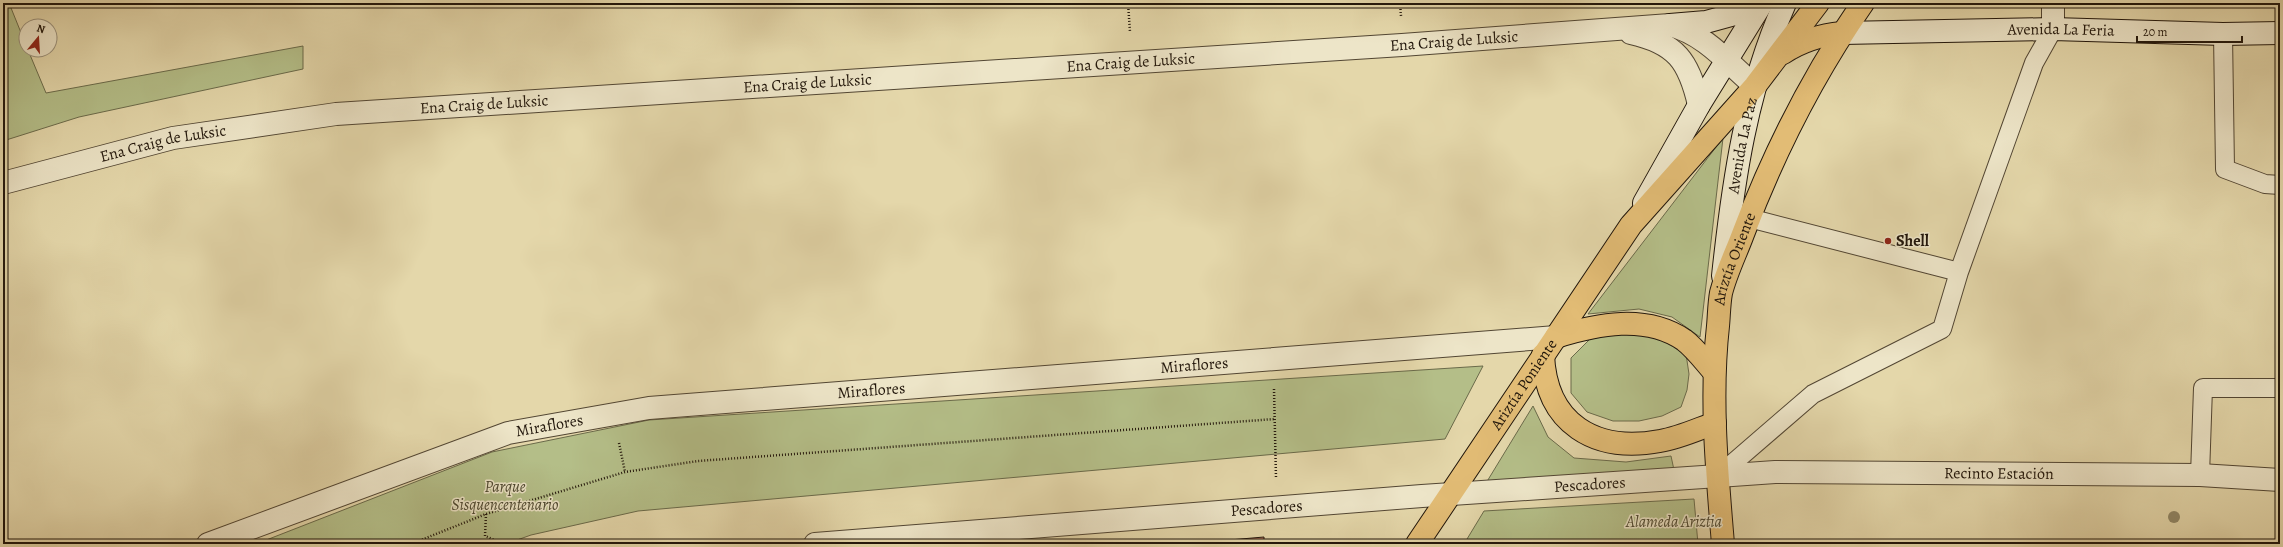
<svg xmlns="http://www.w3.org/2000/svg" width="2283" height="547" viewBox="0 0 2283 547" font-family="Alegreya,serif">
  <rect width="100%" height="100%" fill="#e4d7aa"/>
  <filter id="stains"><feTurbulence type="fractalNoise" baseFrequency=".005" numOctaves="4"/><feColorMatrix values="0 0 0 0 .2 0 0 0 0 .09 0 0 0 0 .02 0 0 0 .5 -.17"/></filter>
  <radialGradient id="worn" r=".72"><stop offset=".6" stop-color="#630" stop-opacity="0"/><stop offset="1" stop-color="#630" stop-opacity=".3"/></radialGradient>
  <path fill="#b4be88" stroke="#6a6a4a" d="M 3,3 L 9,3 L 26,45 L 26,50 L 28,50 L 46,93 L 303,46 L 303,69 L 79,117 L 3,141 Z
    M 1723,138 L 1700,337 L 1672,317 L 1639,309 L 1588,314 Z
    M 1631,332 L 1666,337 L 1686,354 L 1689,374 L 1687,390 L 1681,407 L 1662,416 L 1639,421 L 1613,421 L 1587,412 L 1571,393 L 1571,358 L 1592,337 Z
    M 1483,366 L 1445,439 L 638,511 L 531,535 L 506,544 L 256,544 L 492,452 L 649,420 Z
    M 1533,406 L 1548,437 L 1574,458 L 1626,462 L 1671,456 L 1674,470 L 1483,488 Z
    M 1694,499 L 1698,544 L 1464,544 L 1484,511 Z"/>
  <path fill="#d58a71" stroke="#21160b" d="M 1264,537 L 1264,544 L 1183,544 Z"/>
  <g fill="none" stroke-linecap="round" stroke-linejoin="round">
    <g stroke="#524633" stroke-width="20">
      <path id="service" d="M 2223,34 L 2225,169 L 2265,184 L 2280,185
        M 1749,218 L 1959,272
        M 2200,475 L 2203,388 L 2280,388
        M 1718,476 L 1813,394 L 1942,329 L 1959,272 L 2034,63 L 2053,29"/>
    </g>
    <g stroke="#524633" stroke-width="24">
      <g id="minor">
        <path d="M 2053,29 L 2053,3"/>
        <path id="s1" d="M 1718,476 L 1775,472 L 2200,475 L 2280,480"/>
      </g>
    </g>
    <g stroke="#524633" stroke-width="24">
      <g id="tertiary">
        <path d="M 1631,33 C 1676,43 1689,61 1699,105"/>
        <path id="s2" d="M 3,183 L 173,138 L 336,114 L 1402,45 L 1670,25 C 1705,34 1728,63 1755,86"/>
        <path id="s3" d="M 208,544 L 508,433 L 649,408 L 1556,337"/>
        <path id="s4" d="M 815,544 L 1422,496 L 1718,476"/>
      </g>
    </g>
    <g stroke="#21160b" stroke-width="24">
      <g id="secondary">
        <path d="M 1670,25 L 1706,22 L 1757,8"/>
        <path id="s5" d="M 1842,33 L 2053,29 L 2223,34 L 2280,33"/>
        <path d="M 1644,203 L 1699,105 L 1762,3"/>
        <path id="s6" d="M 1723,276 C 1733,182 1746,90 1785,3"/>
      </g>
    </g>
    <g stroke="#21160b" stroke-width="24">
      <g id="primary">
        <path d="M 1783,53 C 1801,41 1820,35 1842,33"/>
        <path d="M 1556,337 C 1597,324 1646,314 1684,340 C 1695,348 1705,362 1714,372"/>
        <path d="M 1543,355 C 1546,424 1595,453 1660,441 C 1679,438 1698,429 1715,423"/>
        <path id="s7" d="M 1417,544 L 1631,225 L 1755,86 L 1818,3"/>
        <path id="s8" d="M 1723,544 C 1717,472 1710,398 1718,326 C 1719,316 1719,304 1721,293 C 1726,273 1736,253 1743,234 C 1774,152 1813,75 1863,3"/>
      </g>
    </g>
    <path stroke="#21160b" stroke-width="2.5" stroke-dasharray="1 2" stroke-linecap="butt" d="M 1128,3 L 1130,32
      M 1400,3 L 1401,16
      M 1274,389 L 1276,478
      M 619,443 L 625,472
      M 486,514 L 485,536 L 504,544
      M 411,544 L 486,514 L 625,472 L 698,461 L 1275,419"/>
    <use href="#service" stroke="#ede5c8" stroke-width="18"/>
    <use href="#minor" stroke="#ede5c8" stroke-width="22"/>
    <use href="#tertiary" stroke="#ede5c8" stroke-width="22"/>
    <use href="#secondary" stroke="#ede5c8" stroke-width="22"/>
    <use href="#primary" stroke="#e2bc75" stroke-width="22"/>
  </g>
  <circle fill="#918867" cx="2174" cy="517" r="6"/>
  <circle fill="#8f2418" stroke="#ede5c8" stroke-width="1.5" cx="1888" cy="241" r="4"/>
  <g text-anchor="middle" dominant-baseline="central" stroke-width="3" stroke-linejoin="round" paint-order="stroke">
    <g font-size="16" fill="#21160b" stroke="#ede5c8">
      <text stroke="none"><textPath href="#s5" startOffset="219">Avenida La Feria</textPath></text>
      <text stroke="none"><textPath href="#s2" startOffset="1461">Ena Craig de Luksic</textPath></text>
      <text stroke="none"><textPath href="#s2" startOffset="1137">Ena Craig de Luksic</textPath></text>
      <text stroke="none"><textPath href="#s2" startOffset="813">Ena Craig de Luksic</textPath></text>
      <text stroke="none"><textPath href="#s2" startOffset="489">Ena Craig de Luksic</textPath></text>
      <text stroke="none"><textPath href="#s2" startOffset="165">Ena Craig de Luksic</textPath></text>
      <text stroke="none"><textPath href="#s6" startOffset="132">Avenida La Paz</textPath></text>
      <text stroke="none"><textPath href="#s8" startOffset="288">Ariztía Oriente</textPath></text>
      <text stroke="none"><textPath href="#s3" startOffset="1010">Miraflores</textPath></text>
      <text stroke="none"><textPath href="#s7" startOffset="192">Ariztía Poniente</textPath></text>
      <text stroke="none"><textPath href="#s3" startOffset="686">Miraflores</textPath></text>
      <text stroke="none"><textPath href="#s3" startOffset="362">Miraflores</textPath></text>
      <text stroke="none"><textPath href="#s1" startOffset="281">Recinto Estación</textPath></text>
      <text stroke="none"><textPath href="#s4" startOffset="777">Pescadores</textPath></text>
      <text stroke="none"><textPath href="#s4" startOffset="453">Pescadores</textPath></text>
    </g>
    <g font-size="16" font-weight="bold" fill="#21160b" stroke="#ede5c8" text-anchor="start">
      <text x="1896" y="241">Shell</text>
    </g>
    <g font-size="16" font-style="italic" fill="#4d4830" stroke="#ede5c8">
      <text x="505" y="487">Parque<tspan x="505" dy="18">Sisquencentenario</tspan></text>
      <text x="1674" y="522">Alameda Ariztia</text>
    </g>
  </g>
  <rect width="2283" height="547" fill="none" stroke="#e4d7aa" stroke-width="16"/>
  <rect x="4" y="4" width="2275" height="539" fill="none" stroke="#21160b" stroke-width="2"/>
  <rect x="8" y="8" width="2267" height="531" fill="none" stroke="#21160b"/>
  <g transform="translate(38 38) rotate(18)"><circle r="19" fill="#ede5c8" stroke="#9b927c"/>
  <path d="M0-3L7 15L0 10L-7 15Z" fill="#8f2418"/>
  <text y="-6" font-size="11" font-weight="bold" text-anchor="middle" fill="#21160b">N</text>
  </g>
  <path d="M2137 36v6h105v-6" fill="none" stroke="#21160b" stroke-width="2"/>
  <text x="2143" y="36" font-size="12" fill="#21160b" stroke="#ede5c8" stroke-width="3" paint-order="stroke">20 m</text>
  <rect width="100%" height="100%" filter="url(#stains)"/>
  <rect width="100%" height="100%" fill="url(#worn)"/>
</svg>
